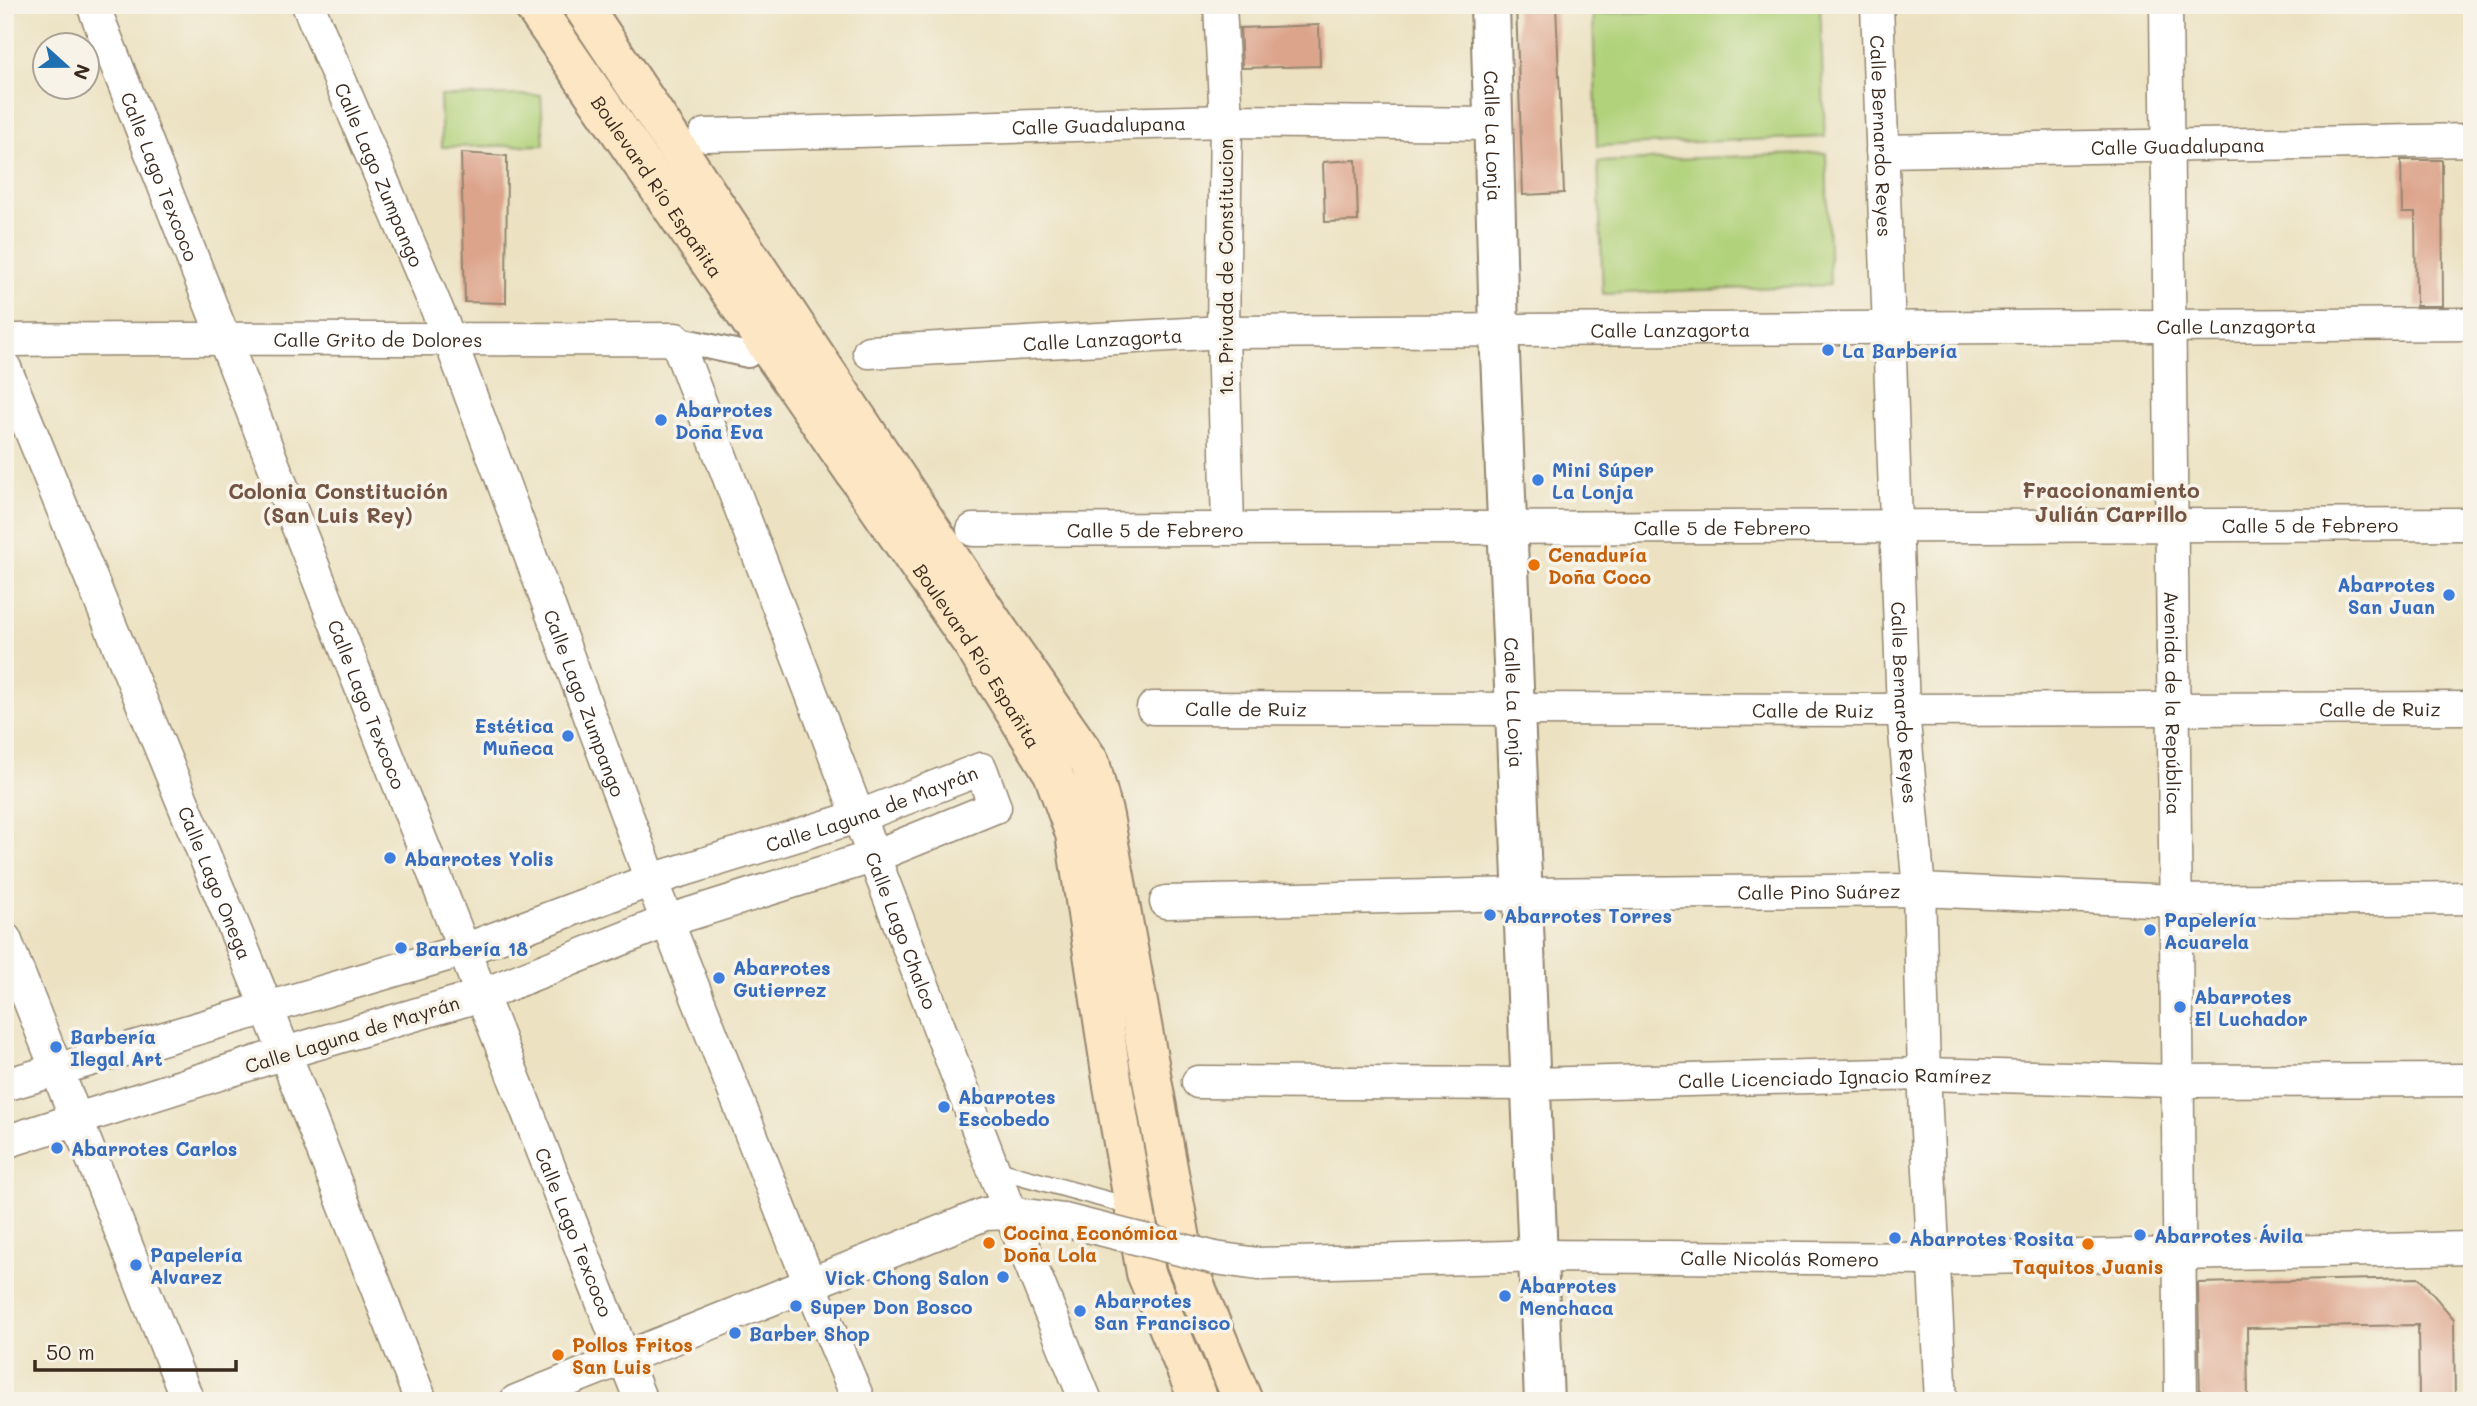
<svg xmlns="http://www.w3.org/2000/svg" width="2477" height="1406" viewBox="0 0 2477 1406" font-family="Mali,sans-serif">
  <rect width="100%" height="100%" fill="#f7f3e8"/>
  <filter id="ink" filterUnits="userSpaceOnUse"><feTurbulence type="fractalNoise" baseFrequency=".0143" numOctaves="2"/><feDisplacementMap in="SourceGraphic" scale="14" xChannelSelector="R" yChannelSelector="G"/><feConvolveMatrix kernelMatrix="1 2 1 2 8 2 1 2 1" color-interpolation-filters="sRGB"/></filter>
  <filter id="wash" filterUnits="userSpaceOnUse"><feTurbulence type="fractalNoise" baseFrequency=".00686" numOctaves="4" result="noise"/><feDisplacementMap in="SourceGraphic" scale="28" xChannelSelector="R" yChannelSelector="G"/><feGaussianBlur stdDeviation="1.57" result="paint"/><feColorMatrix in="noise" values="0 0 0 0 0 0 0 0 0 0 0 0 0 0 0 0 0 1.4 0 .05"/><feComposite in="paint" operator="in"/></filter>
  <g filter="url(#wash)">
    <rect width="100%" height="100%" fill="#ece2c2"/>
    <path fill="#b1d27a" stroke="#767e4c" stroke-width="2" d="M 1820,5 L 1825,137 L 1597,146 L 1593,14 Z
      M 541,95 L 544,145 L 442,147 L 440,96 Z
      M 1826,153 L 1830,285 L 1603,294 L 1598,162 Z"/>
    <g id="blocks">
      <path fill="#dda48c" d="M 1516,5 L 1556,5 L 1564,193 L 1523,195 Z
        M 1319,25 L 1320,66 L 1242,68 L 1240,28 Z
        M 461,153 L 507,156 L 506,303 L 465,302 Z
        M 1356,160 L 1358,221 L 1325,222 L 1323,162 Z
        M 2401,160 L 2442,160 L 2443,306 L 2416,306 L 2415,213 L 2402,213 Z
        M 2419,1278 L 2454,1319 L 2455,1401 L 2419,1401 L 2418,1325 L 2247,1328 L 2248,1401 L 2200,1401 L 2198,1283 Z"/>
    </g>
  </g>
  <g filter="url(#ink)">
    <use href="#blocks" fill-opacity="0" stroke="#948670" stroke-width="2"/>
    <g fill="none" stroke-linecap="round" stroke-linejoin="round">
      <g stroke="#948670" stroke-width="19">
        <path id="service" d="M 994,1169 L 1122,1204"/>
      </g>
      <g stroke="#948670" stroke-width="28">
        <path id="pedestrian" d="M 676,339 L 748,355"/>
      </g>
      <g stroke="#948670" stroke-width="35">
        <g id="minor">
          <path id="s1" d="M 93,5 L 641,1401"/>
          <path id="s2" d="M 308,5 L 450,340 L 651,880 L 810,1284 L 859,1401"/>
          <path d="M 1220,5 L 1226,121 L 1223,332 L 1228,528"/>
          <path id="s3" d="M 1877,5 L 1903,710 L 1919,890 L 1924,1074 L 1941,1401"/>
          <path id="s4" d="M 2166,5 L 2181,1401"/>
          <path id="s5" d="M 705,135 L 1226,121 L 1493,124"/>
          <path id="s6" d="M 1882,151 L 2472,140"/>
          <path id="s7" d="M 5,340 C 229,337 452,340 676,339 L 1010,1213 L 1086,1401"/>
          <path id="s8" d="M 869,352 L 1223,332 L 2472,324"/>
          <path id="s9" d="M 5,368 L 267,1008 L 421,1401"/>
          <path id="s10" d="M 973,530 L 2472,524"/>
          <path id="s11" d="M 1153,708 L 1903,710 L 2472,708"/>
          <path id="s12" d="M 1166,902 L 1522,894 L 1919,890 L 2175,901 L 2472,898"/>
          <path d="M 5,939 L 188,1401"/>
          <path id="s13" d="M 1198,1082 L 1531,1084 L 1924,1074 L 2177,1081 L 2472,1080"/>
          <path id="s14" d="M 5,1085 L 464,950 L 651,880 L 860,816 L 981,769 L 995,807 L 875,856 L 667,921 L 482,995 L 285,1053 L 5,1142"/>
          <path id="s15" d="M 1215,1258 L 1258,1264 L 1539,1256 L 1933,1259 L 2472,1248"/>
          <path d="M 516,1401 L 985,1214 L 1010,1213 L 1064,1220"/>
        </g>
      </g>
      <g stroke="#948670" stroke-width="42">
        <g id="tertiary">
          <path id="s16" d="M 1490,5 L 1499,330 L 1544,1401"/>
        </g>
      </g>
      <g stroke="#948670" stroke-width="42">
        <g id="secondary">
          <path id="s17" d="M 533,5 L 972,643 L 1053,773 L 1075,834 L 1113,1086 L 1146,1273 L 1199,1401"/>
          <path d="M 582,5 L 996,627 L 1090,762 L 1104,816 L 1185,1261 L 1243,1401"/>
        </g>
      </g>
      <use href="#service" stroke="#fff" stroke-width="16"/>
      <use href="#pedestrian" stroke="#fff" stroke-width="24"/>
      <use href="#minor" stroke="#fff" stroke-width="32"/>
      <use href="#tertiary" stroke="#fff" stroke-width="38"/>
      <use href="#secondary" stroke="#fce6c4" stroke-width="38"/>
      <g stroke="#948670" stroke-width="35" stroke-linecap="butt">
        <path id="minor-bridge" d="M 1064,1220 L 1215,1258"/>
      </g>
      <use href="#minor-bridge" stroke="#fff" stroke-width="32"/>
    </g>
  </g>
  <g fill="#3f7fe0" stroke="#f7f3e8" stroke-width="2.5">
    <circle cx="1828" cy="350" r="7"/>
    <circle cx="661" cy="420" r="7"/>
    <circle cx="1538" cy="480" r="7"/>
    <circle cx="2449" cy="595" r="7"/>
    <circle cx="568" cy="736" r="7"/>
    <circle cx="390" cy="858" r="7"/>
    <circle cx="1490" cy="915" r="7"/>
    <circle cx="2150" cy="930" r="7"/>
    <circle cx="401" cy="948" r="7"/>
    <circle cx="719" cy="978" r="7"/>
    <circle cx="2180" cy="1007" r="7"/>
    <circle cx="56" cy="1047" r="7"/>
    <circle cx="944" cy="1107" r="7"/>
    <circle cx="57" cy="1148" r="7"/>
    <circle cx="2140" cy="1235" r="7"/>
    <circle cx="1895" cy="1238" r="7"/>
    <circle cx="136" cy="1265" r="7"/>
    <circle cx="1003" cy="1277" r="7"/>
    <circle cx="1505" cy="1296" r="7"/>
    <circle cx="796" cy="1306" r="7"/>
    <circle cx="1080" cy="1311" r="7"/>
    <circle cx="735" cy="1333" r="7"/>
  </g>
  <g fill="#e8710a" stroke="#f7f3e8" stroke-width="2.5">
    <circle cx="1534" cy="565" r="7"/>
    <circle cx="989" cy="1243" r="7"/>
    <circle cx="2088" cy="1244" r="7"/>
    <circle cx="558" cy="1355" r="7"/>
  </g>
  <g text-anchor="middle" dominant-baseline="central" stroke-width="7" stroke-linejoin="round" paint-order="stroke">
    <g font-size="19" fill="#3b2a1e" stroke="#f7f3e8">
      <text stroke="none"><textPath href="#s5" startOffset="394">Calle Guadalupana</textPath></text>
      <text stroke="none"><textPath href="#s16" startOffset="131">Calle La Lonja</textPath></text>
      <text stroke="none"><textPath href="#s3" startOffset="131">Calle Bernardo Reyes</textPath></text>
      <text stroke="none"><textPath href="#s6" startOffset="296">Calle Guadalupana</textPath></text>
      <text stroke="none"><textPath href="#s2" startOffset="184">Calle Lago Zumpango</textPath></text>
      <text stroke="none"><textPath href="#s1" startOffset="184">Calle Lago Texcoco</textPath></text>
      <text stroke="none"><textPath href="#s17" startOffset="220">Boulevard Río Españita</textPath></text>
      <text transform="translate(1225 267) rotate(-90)">1a. Privada de Constitucion</text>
      <text stroke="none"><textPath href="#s8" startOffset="1368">Calle Lanzagorta</textPath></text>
      <text stroke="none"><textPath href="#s8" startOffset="802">Calle Lanzagorta</textPath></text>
      <text stroke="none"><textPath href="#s7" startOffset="373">Calle Grito de Dolores</textPath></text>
      <text stroke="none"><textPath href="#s8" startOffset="234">Calle Lanzagorta</textPath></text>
      <text stroke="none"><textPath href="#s10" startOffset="1337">Calle 5 de Febrero</textPath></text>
      <text stroke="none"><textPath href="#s10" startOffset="749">Calle 5 de Febrero</textPath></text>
      <text stroke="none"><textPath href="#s10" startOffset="182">Calle 5 de Febrero</textPath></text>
      <text stroke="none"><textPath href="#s17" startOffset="788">Boulevard Río Españita</textPath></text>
      <text stroke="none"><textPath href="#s2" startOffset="751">Calle Lago Zumpango</textPath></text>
      <text stroke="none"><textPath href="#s1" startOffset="751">Calle Lago Texcoco</textPath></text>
      <text stroke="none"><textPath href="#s16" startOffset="698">Calle La Lonja</textPath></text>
      <text stroke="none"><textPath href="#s3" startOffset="698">Calle Bernardo Reyes</textPath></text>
      <text stroke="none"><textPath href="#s4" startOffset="698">Avenida de la República</textPath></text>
      <text stroke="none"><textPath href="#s11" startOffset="93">Calle de Ruiz</textPath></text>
      <text stroke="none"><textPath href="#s11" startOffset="1227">Calle de Ruiz</textPath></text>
      <text stroke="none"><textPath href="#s11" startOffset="660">Calle de Ruiz</textPath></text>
      <text stroke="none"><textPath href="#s14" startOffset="910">Calle Laguna de Mayrán</textPath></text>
      <text stroke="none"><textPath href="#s9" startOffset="556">Calle Lago Onega</textPath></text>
      <text stroke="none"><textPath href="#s12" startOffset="653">Calle Pino Suárez</textPath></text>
      <text stroke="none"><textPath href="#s7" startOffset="1304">Calle Lago Chalco</textPath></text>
      <text transform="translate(352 1034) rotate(-17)">Calle Laguna de Mayrán</text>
      <text stroke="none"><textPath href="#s13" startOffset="637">Calle Licenciado Ignacio Ramírez</textPath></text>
      <text stroke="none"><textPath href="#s1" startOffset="1318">Calle Lago Texcoco</textPath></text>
      <text stroke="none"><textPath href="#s15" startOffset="565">Calle Nicolás Romero</textPath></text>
    </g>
    <g font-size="19" font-weight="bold" fill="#366cbe" stroke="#f7f3e8" text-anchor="start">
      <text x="1842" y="350">La Barbería</text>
      <text x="675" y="409">Abarrotes<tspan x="675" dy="22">Doña Eva</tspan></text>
      <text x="1552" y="469">Mini Súper<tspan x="1552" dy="22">La Lonja</tspan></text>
      <text x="2435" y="584" text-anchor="end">Abarrotes<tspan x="2435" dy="22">San Juan</tspan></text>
      <text x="554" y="725" text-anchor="end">Estética<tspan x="554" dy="22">Muñeca</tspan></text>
      <text x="404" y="858">Abarrotes Yolis</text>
      <text x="1504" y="915">Abarrotes Torres</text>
      <text x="2164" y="919">Papelería<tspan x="2164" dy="22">Acuarela</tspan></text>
      <text x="415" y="948">Barbería 18</text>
      <text x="733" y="967">Abarrotes<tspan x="733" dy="22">Gutierrez</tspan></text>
      <text x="2194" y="996">Abarrotes<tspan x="2194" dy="22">El Luchador</tspan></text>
      <text x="70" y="1036">Barbería<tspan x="70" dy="22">Ilegal Art</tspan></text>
      <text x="958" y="1096">Abarrotes<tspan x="958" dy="22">Escobedo</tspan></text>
      <text x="71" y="1148">Abarrotes Carlos</text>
      <text x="2154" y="1235">Abarrotes Ávila</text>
      <text x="1909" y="1238">Abarrotes Rosita</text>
      <text x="150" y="1254">Papelería<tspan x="150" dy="22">Alvarez</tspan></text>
      <text x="989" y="1277" text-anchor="end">Vick Chong Salon</text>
      <text x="1519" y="1285">Abarrotes<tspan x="1519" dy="22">Menchaca</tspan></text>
      <text x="1094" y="1300">Abarrotes<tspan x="1094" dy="22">San Francisco</tspan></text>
      <text x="810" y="1306">Super Don Bosco</text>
      <text x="749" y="1333">Barber Shop</text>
    </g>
    <g font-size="19" font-weight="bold" fill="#c56008" stroke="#f7f3e8" text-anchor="start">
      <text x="1548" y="554">Cenaduría<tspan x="1548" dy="22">Doña Coco</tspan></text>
      <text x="1003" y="1232">Cocina Económica<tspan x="1003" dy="22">Doña Lola</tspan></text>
      <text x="2088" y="1266" text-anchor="middle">Taquitos Juanis</text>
      <text x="572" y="1344">Pollos Fritos<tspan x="572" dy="22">San Luis</tspan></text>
    </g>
    <g font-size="21" font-weight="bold" fill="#745544" stroke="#f7f3e8">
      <text x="2111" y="489">Fraccionamiento<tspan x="2111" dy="24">Julián Carrillo</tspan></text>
      <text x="338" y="490">Colonia Constitución<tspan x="338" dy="24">(San Luis Rey)</tspan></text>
    </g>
  </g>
  <rect width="2477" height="1406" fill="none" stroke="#f7f3e8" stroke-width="28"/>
  <g transform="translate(66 66) rotate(111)"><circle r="33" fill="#f7f3e8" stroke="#aca397" stroke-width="2"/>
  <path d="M0-5L12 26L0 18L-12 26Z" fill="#1f6fb2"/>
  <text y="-10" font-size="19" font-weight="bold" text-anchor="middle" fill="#3b2a1e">N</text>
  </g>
  <path d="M35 1360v10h201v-10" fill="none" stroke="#3b2a1e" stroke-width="3.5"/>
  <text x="46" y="1360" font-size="21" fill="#3b2a1e" stroke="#f7f3e8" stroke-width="5" paint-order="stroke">50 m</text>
</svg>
